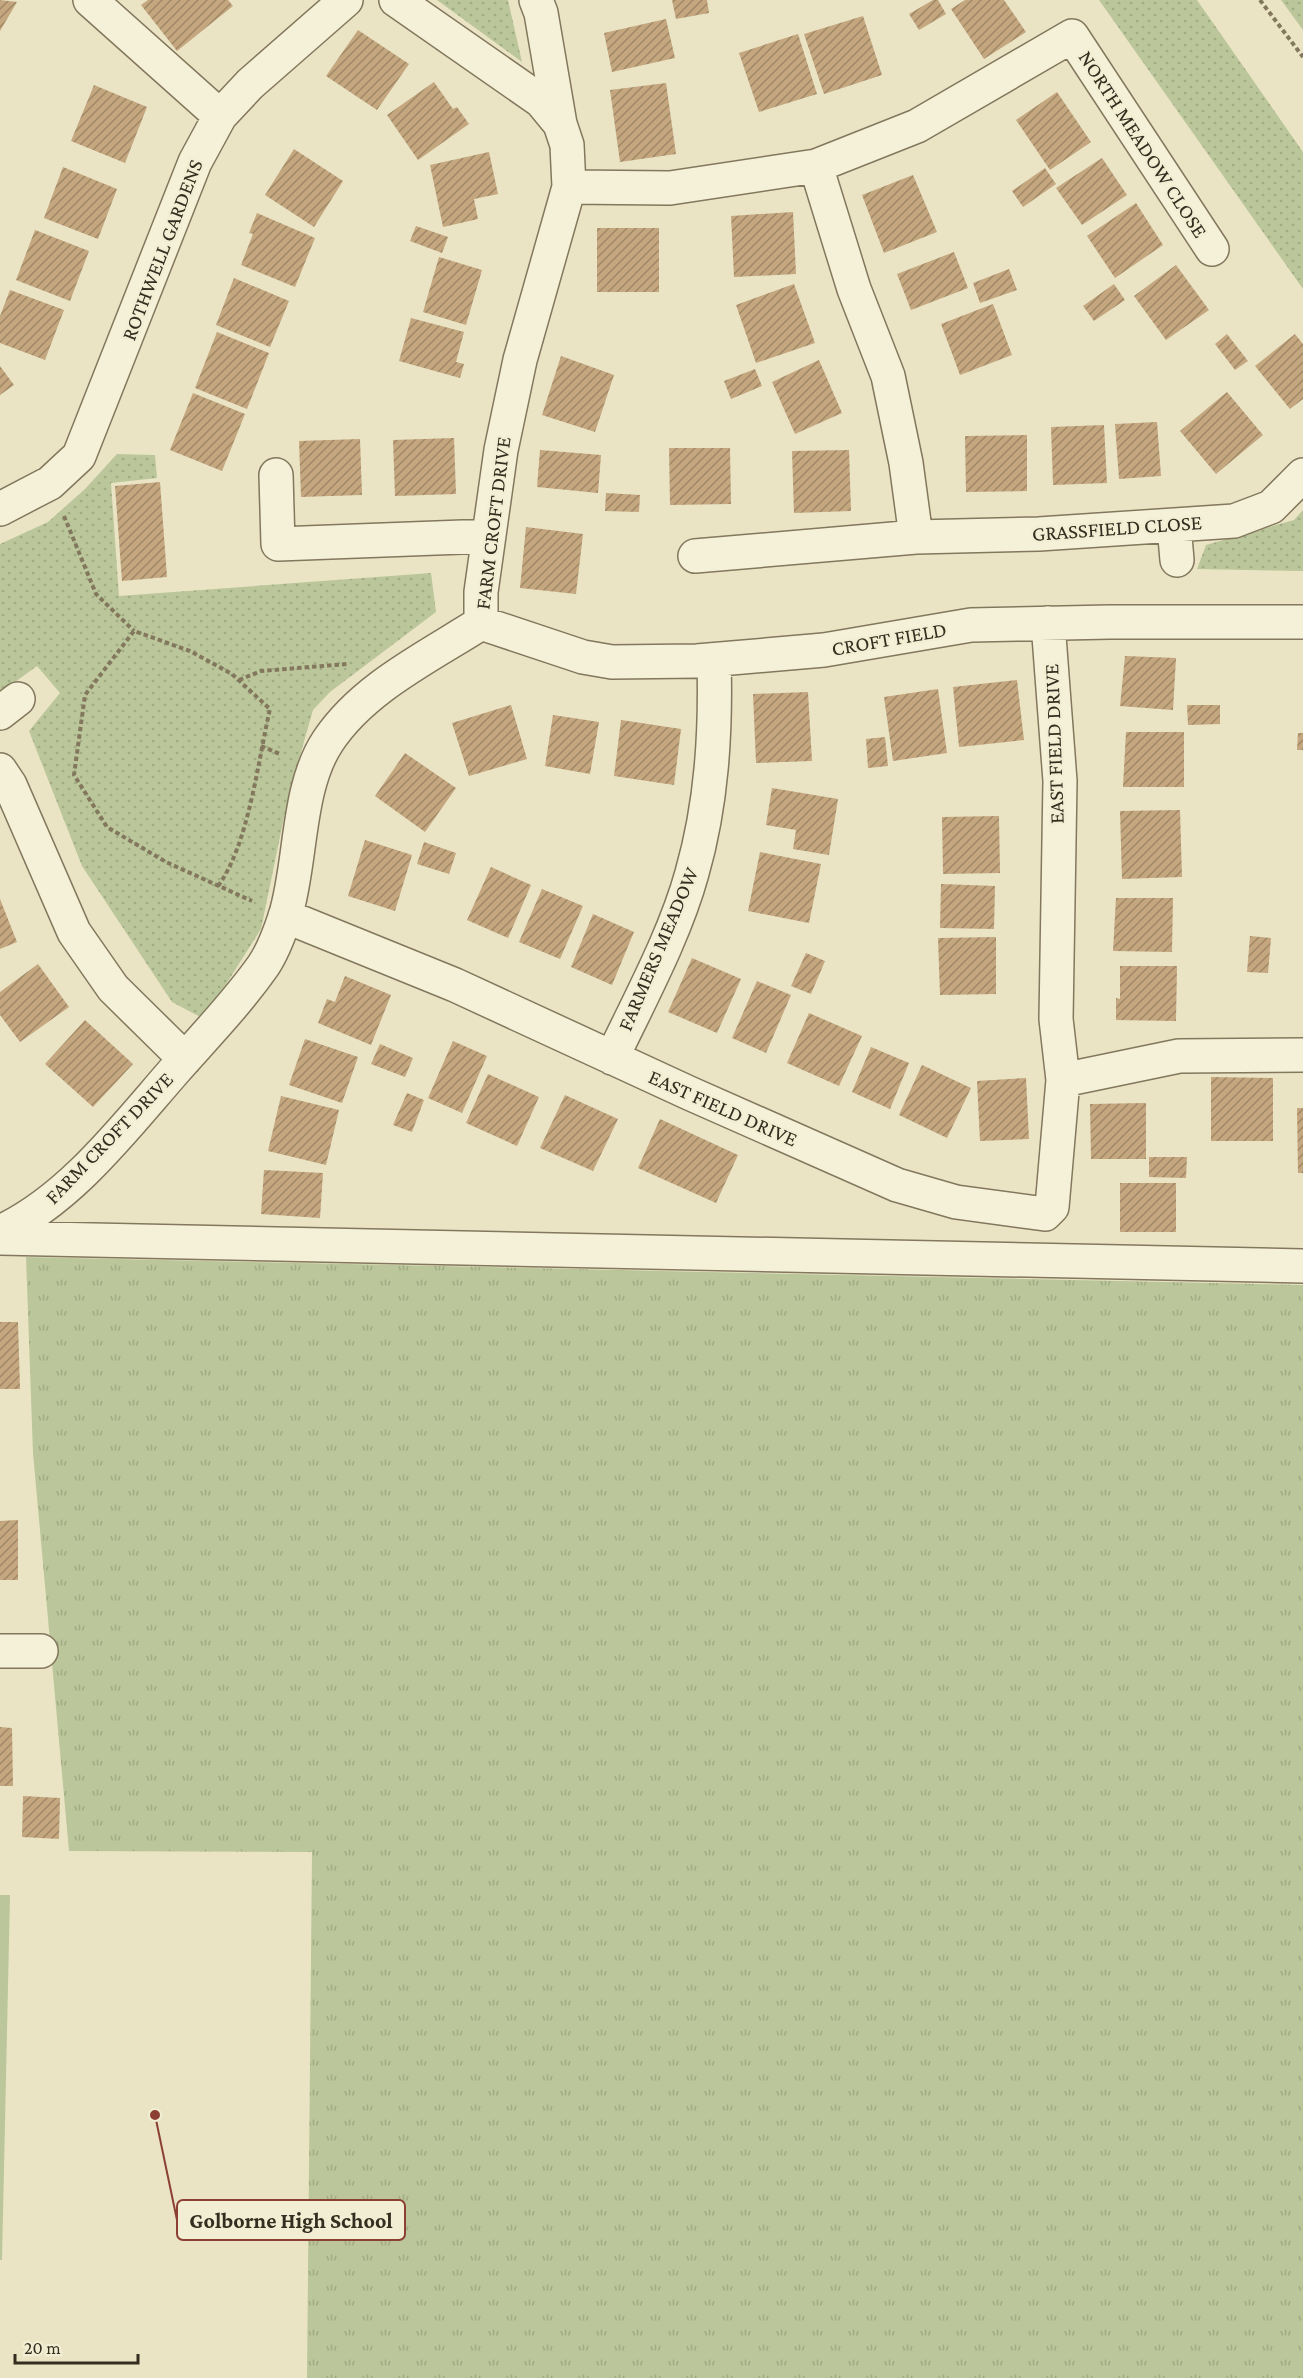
<svg xmlns="http://www.w3.org/2000/svg" width="1303" height="2378" viewBox="0 0 1303 2378" font-family="'Crimson Pro',serif">
  <defs>
    <pattern id="grass-dots" width="8" height="8" patternUnits="userSpaceOnUse" patternTransform="scale(1.5)"><rect width="8" height="8" fill="#bbc79a"/><path d="M2 2h.1M6 6h.1" fill="none" stroke="#a1ab84" stroke-width="1.8" stroke-linecap="round"/></pattern>
    <pattern id="park-tufts" width="24" height="20" patternUnits="userSpaceOnUse" patternTransform="scale(1.5)"><rect width="24" height="20" fill="#bbc79a"/><path d="M3 7l-1-3M5 7V3M7 7l1-3M15 17l-1-3M17 17v-4M19 17l1-3" fill="none" stroke="#a1ab84"/></pattern>
    <pattern id="building-hatch" width="6" height="6" patternUnits="userSpaceOnUse" patternTransform="scale(1.5)"><rect width="6" height="6" fill="#c4a67f"/><path d="M-1 1l2-2M0 6l6-6M5 7l2-2" fill="none" stroke="#a08867"/></pattern>
  </defs>
  <rect width="100%" height="100%" fill="#eae4c5"/>
  <path fill="url(#grass-dots)" d="M 437,0 L 508,0 L 522,62 Z
    M 1099,0 L 1197,0 L 1303,152 L 1303,289 Z
    M 1281,0 L 1303,0 L 1303,30 Z
    M 117,454 L 155,455 L 157,478 L 111,483 L 119,596 L 431,573 L 436,612 L 330,692 L 313,710 L 288,798 L 261,929 L 204,1019 L 172,1002 L 82,866 L 29,731 L 60,693 L 37,666 L 0,693 L 0,544 L 48,522 L 85,489 Z
    M 1303,510 L 1303,571 L 1197,569 L 1206,545 L 1294,520 Z"/>
  <path fill="url(#park-tufts)" d="M 26,1257 L 1303,1285 L 1303,2378 L 307,2378 L 312,1852 L 69,1851 L 33,1453 Z"/>
  <path fill="#bbc79a" d="M 0,1895 L 10,1895 L 2,2260 L 0,2260 Z"/>
  <path fill="url(#building-hatch)" d="M 0,0 L 17,2 L 0,31 Z
    M 148,0 L 228,0 L 233,6 L 177,51 L 141,5 Z
    M 672,0 L 707,0 L 709,13 L 676,19 Z
    M 933,0 L 938,0 L 946,14 L 919,30 L 909,14 Z
    M 965,0 L 1004,0 L 1026,32 L 984,59 L 951,9 Z
    M 863,16 L 882,75 L 824,94 L 804,34 Z
    M 666,19 L 675,58 L 612,72 L 604,33 Z
    M 358,30 L 409,64 L 377,110 L 326,76 Z
    M 798,34 L 817,94 L 759,112 L 739,53 Z
    M 434,82 L 453,109 L 457,107 L 469,124 L 418,160 L 387,115 Z
    M 666,83 L 676,154 L 620,162 L 610,90 Z
    M 94,85 L 147,107 L 125,163 L 71,141 Z
    M 1057,92 L 1091,142 L 1050,170 L 1016,120 Z
    M 294,149 L 343,181 L 314,227 L 265,195 Z
    M 489,152 L 498,194 L 474,199 L 478,219 L 443,227 L 430,165 Z
    M 1102,158 L 1127,195 L 1082,225 L 1056,188 Z
    M 63,167 L 117,189 L 98,239 L 44,218 Z
    M 1045,168 L 1056,184 L 1023,207 L 1012,191 Z
    M 913,175 L 937,232 L 884,253 L 862,195 Z
    M 1136,203 L 1163,245 L 1115,278 L 1087,236 Z
    M 793,212 L 796,274 L 734,277 L 731,216 Z
    M 257,213 L 315,238 L 295,287 L 241,265 L 253,234 L 249,233 Z
    M 416,226 L 448,237 L 442,253 L 410,241 Z
    M 597,228 L 659,228 L 659,292 L 597,292 Z
    M 35,230 L 89,251 L 70,301 L 16,280 Z
    M 954,252 L 968,288 L 911,310 L 897,274 Z
    M 439,257 L 482,270 L 466,325 L 423,312 Z
    M 1176,265 L 1209,310 L 1166,340 L 1134,296 Z
    M 1009,269 L 1017,290 L 980,303 L 973,283 Z
    M 234,278 L 289,301 L 270,347 L 216,325 Z
    M 794,284 L 815,343 L 756,363 L 736,305 Z
    M 1114,284 L 1125,300 L 1094,321 L 1083,306 Z
    M 10,290 L 64,310 L 45,360 L 0,343 L 0,316 Z
    M 993,304 L 1012,355 L 960,375 L 941,324 Z
    M 411,318 L 464,332 L 456,362 L 464,364 L 460,378 L 399,361 Z
    M 217,332 L 269,353 L 247,409 L 195,388 Z
    M 1227,334 L 1248,361 L 1235,370 L 1215,344 Z
    M 1295,334 L 1303,344 L 1303,399 L 1290,409 L 1255,366 Z
    M 561,356 L 614,375 L 595,432 L 542,415 Z
    M 819,360 L 842,413 L 795,434 L 772,382 Z
    M 0,366 L 14,385 L 0,395 Z
    M 755,369 L 762,386 L 731,399 L 724,381 Z
    M 1227,392 L 1263,435 L 1216,474 L 1180,431 Z
    M 193,393 L 245,414 L 222,471 L 170,450 Z
    M 1157,422 L 1161,476 L 1119,479 L 1115,424 Z
    M 1104,425 L 1107,483 L 1053,485 L 1051,427 Z
    M 1027,435 L 1027,491 L 966,492 L 965,436 Z
    M 454,438 L 456,494 L 395,496 L 393,440 Z
    M 360,439 L 362,495 L 301,497 L 299,441 Z
    M 669,448 L 730,448 L 731,504 L 670,505 Z
    M 540,450 L 601,455 L 598,493 L 537,487 Z
    M 849,450 L 851,511 L 794,513 L 792,451 Z
    M 160,482 L 167,577 L 122,581 L 115,486 Z
    M 606,493 L 640,495 L 639,512 L 605,511 Z
    M 526,527 L 583,534 L 576,594 L 520,588 Z
    M 1125,656 L 1176,658 L 1173,710 L 1120,706 Z
    M 1017,680 L 1024,740 L 959,747 L 953,687 Z
    M 938,689 L 947,753 L 893,761 L 884,697 Z
    M 808,692 L 812,761 L 756,763 L 753,694 Z
    M 511,705 L 527,759 L 469,776 L 452,723 Z
    M 1187,705 L 1220,705 L 1220,724 L 1188,725 Z
    M 553,715 L 599,722 L 590,774 L 545,766 Z
    M 621,720 L 681,729 L 674,785 L 614,776 Z
    M 1126,732 L 1184,732 L 1184,787 L 1123,787 Z
    M 1298,733 L 1303,733 L 1303,750 L 1297,750 Z
    M 885,737 L 888,766 L 868,768 L 866,739 Z
    M 405,753 L 456,788 L 425,832 L 375,796 Z
    M 772,788 L 838,799 L 829,855 L 793,849 L 796,830 L 766,825 Z
    M 1180,810 L 1182,877 L 1122,879 L 1120,811 Z
    M 999,816 L 1000,873 L 943,874 L 942,817 Z
    M 365,840 L 412,855 L 395,911 L 348,896 Z
    M 424,842 L 456,853 L 449,874 L 417,864 Z
    M 760,852 L 821,864 L 809,923 L 748,911 Z
    M 491,867 L 531,885 L 508,938 L 467,920 Z
    M 941,884 L 995,886 L 994,929 L 940,928 Z
    M 542,889 L 583,906 L 560,959 L 519,942 Z
    M 1116,898 L 1173,898 L 1172,952 L 1113,951 Z
    M 0,899 L 17,942 L 0,949 Z
    M 593,914 L 634,932 L 612,985 L 571,967 Z
    M 1250,936 L 1271,938 L 1268,973 L 1247,972 Z
    M 996,937 L 996,994 L 940,995 L 938,938 Z
    M 806,953 L 825,961 L 811,994 L 791,986 Z
    M 692,958 L 741,979 L 717,1033 L 668,1012 Z
    M 38,964 L 69,1007 L 20,1042 L 0,1015 L 0,992 Z
    M 1120,966 L 1177,966 L 1176,1021 L 1116,1020 L 1116,998 L 1120,999 Z
    M 345,976 L 391,995 L 371,1045 L 318,1023 L 327,999 L 335,1002 Z
    M 757,981 L 791,995 L 766,1053 L 732,1038 Z
    M 809,1013 L 862,1036 L 839,1086 L 787,1063 Z
    M 85,1020 L 133,1064 L 93,1107 L 45,1064 Z
    M 305,1039 L 358,1057 L 342,1103 L 289,1085 Z
    M 453,1041 L 487,1056 L 462,1113 L 428,1098 Z
    M 380,1044 L 413,1058 L 405,1077 L 371,1064 Z
    M 871,1047 L 909,1063 L 890,1109 L 852,1092 Z
    M 922,1065 L 971,1088 L 947,1138 L 899,1115 Z
    M 488,1074 L 539,1097 L 517,1146 L 466,1123 Z
    M 1211,1077 L 1273,1078 L 1273,1141 L 1211,1141 Z
    M 1026,1078 L 1029,1139 L 980,1141 L 977,1081 Z
    M 407,1093 L 424,1100 L 412,1132 L 393,1125 Z
    M 565,1095 L 618,1119 L 593,1171 L 540,1148 Z
    M 281,1096 L 339,1110 L 326,1165 L 268,1151 Z
    M 1146,1103 L 1146,1159 L 1091,1159 L 1090,1104 Z
    M 1297,1108 L 1303,1108 L 1303,1173 L 1298,1173 Z
    M 660,1119 L 738,1155 L 716,1203 L 638,1168 Z
    M 1149,1157 L 1187,1157 L 1186,1178 L 1149,1177 Z
    M 264,1170 L 323,1173 L 320,1218 L 261,1214 Z
    M 1120,1183 L 1176,1183 L 1176,1232 L 1120,1232 Z
    M 0,1322 L 18,1322 L 20,1389 L 0,1389 Z
    M 18,1520 L 18,1580 L 0,1580 L 0,1521 Z
    M 0,1727 L 12,1728 L 13,1786 L 0,1786 Z
    M 23,1796 L 60,1798 L 59,1839 L 22,1837 Z"/>
  <g fill="none" stroke-linecap="round" stroke-linejoin="round">
    <g stroke="#83775d" stroke-width="36">
      <path id="minor" d="M 90,0 L 220,116
        M 536,0 L 541,13 L 560,124
        M 816,166 L 854,289 L 888,376 L 906,463 L 916,537 L 1039,534 L 1234,521 L 1271,507 L 1303,475
        M 569,187 L 670,188 L 816,166 L 917,126 L 1072,36 L 1212,249
        M 276,475 L 278,544 L 489,536
        M 0,509 L 50,483 L 79,456 L 195,162 L 220,116 L 250,84 L 346,0
        M 1174,526 L 1177,560
        M 695,556 L 916,537
        M 481,623 L 583,657 L 612,662 L 697,661 L 824,650 L 971,625 L 1110,622 L 1303,622
        M 0,713 L 18,699
        M 0,770 L 10,785 L 74,932 L 113,988 L 185,1059
        M 285,916 L 455,985 L 689,1093 L 897,1185 L 956,1202 L 1045,1214 L 1052,1207 L 1063,1080 L 1056,1019 L 1060,781 L 1048,623
        M 612,1058 C 640,999 675,935 692,873 C 712,803 716,732 714,660
        M 1063,1080 L 1179,1056 L 1303,1055
        M 0,1232 C 70,1200 125,1127 175,1070 C 205,1036 237,1003 263,966 C 272,953 280,932 285,917 C 302,863 296,789 328,741 C 363,688 428,657 481,623 L 481,592 L 501,450 L 520,360 L 569,187 L 567,145 L 560,124 L 541,101 L 396,0
        M 0,1238 L 1303,1266
        M 0,1651 L 41,1651"/>
    </g>
    <path stroke="#83775d" stroke-width="4" stroke-dasharray="4.5 3" stroke-linecap="butt" d="M 1260,0 L 1303,57
      M 64,516 L 96,594 L 134,631
      M 239,680 L 261,671 L 347,664
      M 261,746 L 280,754
      M 218,886 C 249,844 258,760 270,709 L 232,674 L 190,651 L 134,631 L 85,695 L 74,775 L 107,827 L 166,862 L 252,901"/>
    <use href="#minor" stroke="#f5f1d8" stroke-width="33"/>
  </g>
  <g text-anchor="middle" dominant-baseline="central" stroke-width="5" stroke-linejoin="round" paint-order="stroke">
    <g font-size="21" fill="#352d1f" stroke="#f2eed4">
      <text transform="translate(1143 144) rotate(57)">NORTH MEADOW CLOSE</text>
      <text transform="translate(162 250) rotate(-69)">ROTHWELL GARDENS</text>
      <text transform="translate(493 523) rotate(-83)">FARM CROFT DRIVE</text>
      <text transform="translate(1117 528) rotate(-4)">GRASSFIELD CLOSE</text>
      <text transform="translate(889 639) rotate(-10)">CROFT FIELD</text>
      <text transform="translate(1054 744) rotate(-92)">EAST FIELD DRIVE</text>
      <text transform="translate(658 949) rotate(-67)">FARMERS MEADOW</text>
      <text transform="translate(723 1108) rotate(24)">EAST FIELD DRIVE</text>
      <text transform="translate(109 1138) rotate(-46)">FARM CROFT DRIVE</text>
    </g>
  </g>
  <path fill="none" stroke="#8c4033" stroke-width="2" d="M155 2115L177 2220"/>
  <circle fill="#8c4033" stroke="#f2eed4" stroke-width="2" cx="155" cy="2115" r="6"/>
  <rect fill="#f2eed4" stroke="#8c4033" stroke-width="2" x="177" y="2200" width="228" height="40" rx="6"/>
  <g font-size="22" text-anchor="middle" font-weight="bold" fill="#352d1f">
    <text x="291" y="2228">Golborne High School</text>
  </g>
  <path d="M15 2354v9h123v-9" fill="none" stroke="#352d1f" stroke-width="3"/>
  <text x="24" y="2354" font-size="18" fill="#352d1f" stroke="#f2eed4" stroke-width="4.5" paint-order="stroke">20 m</text>
</svg>
